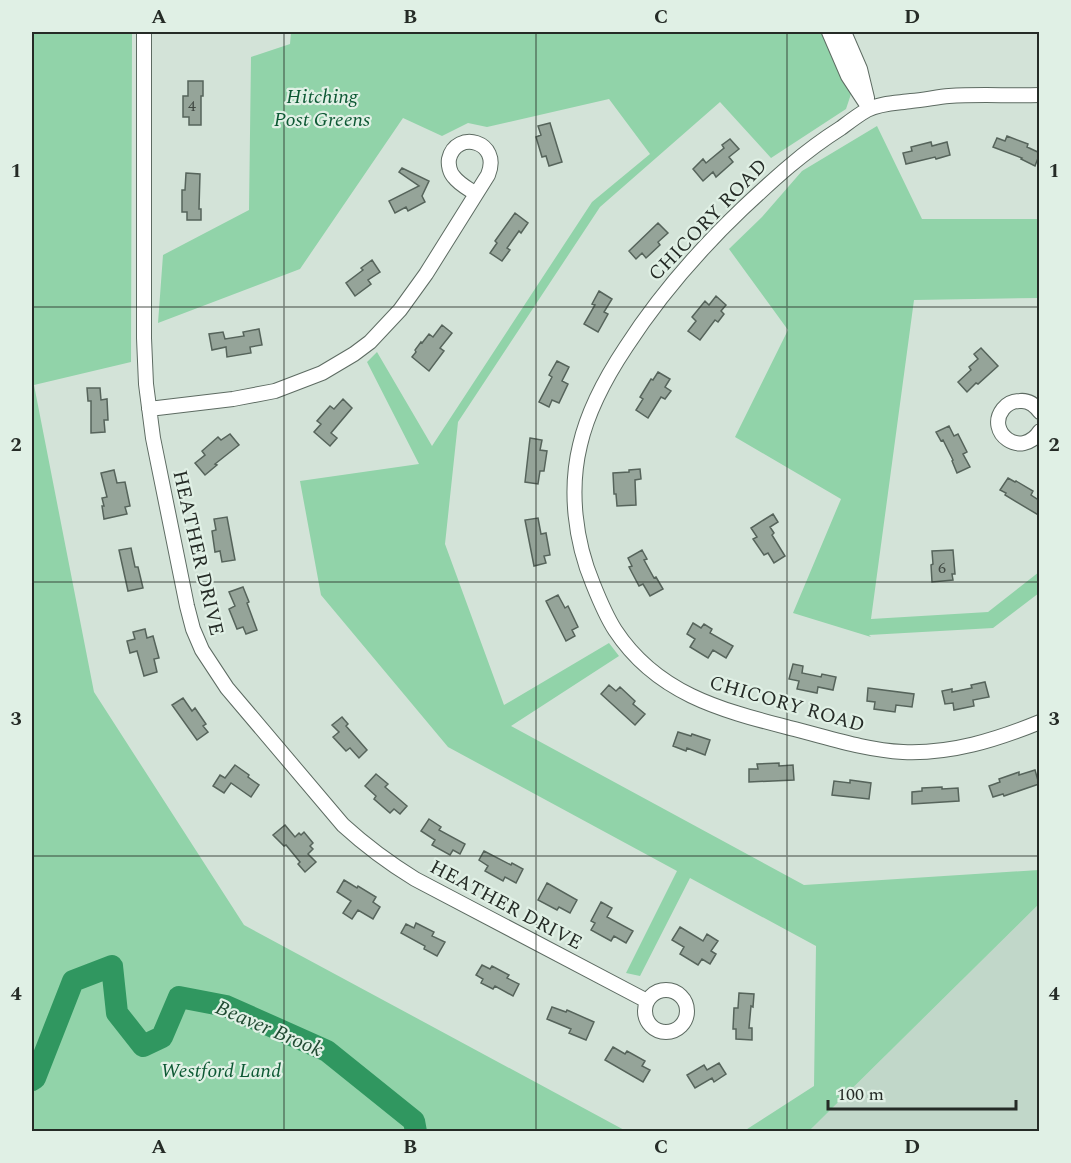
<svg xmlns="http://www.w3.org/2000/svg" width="1071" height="1163" viewBox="0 0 1071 1163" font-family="Spectral,serif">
  <rect width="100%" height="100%" fill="#d3e3d8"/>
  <path fill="#c1d7c9" d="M 1039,904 L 1039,1131 L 809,1131 Z"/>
  <path fill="#91d3a9" d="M 32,32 L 132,32 L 131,362 L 34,385 L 94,692 L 244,925 L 626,1131 L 32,1131 Z
    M 291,32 L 824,32 L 851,94 L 846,109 L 771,158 L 720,102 L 600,207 L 458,422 L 445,544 L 504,705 L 609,643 L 619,656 L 511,726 L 804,885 L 1039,870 L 1039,904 L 809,1131 L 744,1131 L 814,1086 L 816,946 L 690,878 L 640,976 L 626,973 L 677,871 L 448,747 L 321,595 L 300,481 L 419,464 L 367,362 L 377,352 L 432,446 L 592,202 L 650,154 L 609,99 L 487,127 L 468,123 L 442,136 L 403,118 L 300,269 L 158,323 L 163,255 L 249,210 L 251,57 L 290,44 Z
    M 877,126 L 922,219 L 1039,219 L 1039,298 L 914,300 L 871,619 L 988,612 L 1039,572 L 1039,593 L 993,628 L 869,635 L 871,637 L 793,613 L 841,499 L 735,437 L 788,330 L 729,249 L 762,217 L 802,171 Z"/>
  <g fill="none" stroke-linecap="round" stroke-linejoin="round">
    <path stroke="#309760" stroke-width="22" d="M 32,1080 L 35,1078 L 73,981 L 112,966 L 117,1013 L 143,1046 L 162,1037 L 179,997 L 226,1006 L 327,1051 L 414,1121 L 416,1132"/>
  </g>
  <path fill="#95a499" stroke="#56645b" stroke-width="1.5" d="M 188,81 L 203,81 L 203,96 L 201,96 L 201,125 L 189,125 L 189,117 L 183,117 L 183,96 L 188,96 Z
    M 550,123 L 562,162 L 549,166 L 546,156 L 542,157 L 536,137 L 541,135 L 538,126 Z
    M 1007,136 L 1028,144 L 1027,147 L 1040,153 L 1035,166 L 1021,159 L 1022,158 L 993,147 L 997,138 L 1005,141 Z
    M 730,139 L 739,149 L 729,157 L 733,162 L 716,177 L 713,172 L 703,181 L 693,169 L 703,159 L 706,163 L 724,148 L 722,145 Z
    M 931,142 L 932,146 L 947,142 L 950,155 L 936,159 L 935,157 L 906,164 L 903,153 L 912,151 L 911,147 Z
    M 402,168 L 429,181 L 422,196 L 425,202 L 408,211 L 406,207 L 395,213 L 389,201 L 419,186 L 399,172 Z
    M 186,173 L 200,174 L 199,209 L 201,209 L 201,220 L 187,220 L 187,212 L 182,212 L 182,190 L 185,190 Z
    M 515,213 L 528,223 L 521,233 L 519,231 L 507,248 L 510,250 L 502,261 L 490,253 L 497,243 L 495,241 Z
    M 658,223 L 668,233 L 658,242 L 660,245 L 646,258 L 642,253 L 636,259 L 629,251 Z
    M 372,260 L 380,272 L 368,280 L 371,284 L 355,296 L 346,283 L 363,270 L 361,268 Z
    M 599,291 L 612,299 L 604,312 L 608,314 L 598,332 L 584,324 L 595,305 L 592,304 Z
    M 716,296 L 726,305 L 721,311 L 724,314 L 718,322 L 715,320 L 700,340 L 688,331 L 696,321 L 692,317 L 705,301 L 709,305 Z
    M 442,325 L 452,333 L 440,348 L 444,351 L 429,371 L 412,357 L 416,352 L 415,350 L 421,342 L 422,343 L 429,334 L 433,337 Z
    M 259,329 L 262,345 L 250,347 L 251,353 L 227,357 L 226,347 L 212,350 L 209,334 L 223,332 L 225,339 L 244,336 L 243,332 Z
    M 981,348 L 998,366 L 978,384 L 976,383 L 967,392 L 958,382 L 971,370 L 969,367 L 978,359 L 974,354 Z
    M 557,361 L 569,367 L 562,381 L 568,384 L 559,403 L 552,400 L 549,407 L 539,402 L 552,377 L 549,375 Z
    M 658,372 L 670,379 L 665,387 L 671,391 L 665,399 L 661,397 L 648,418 L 636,410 L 643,399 L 640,397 L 651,379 L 653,380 Z
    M 87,388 L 100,388 L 101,400 L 107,399 L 108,420 L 104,420 L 105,432 L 91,433 L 91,401 L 88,401 Z
    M 343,399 L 352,408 L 331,433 L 337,438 L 330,446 L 314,432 L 321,424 L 317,421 L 330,406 L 334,409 Z
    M 949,426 L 954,436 L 958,434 L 967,452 L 963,454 L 970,467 L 957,473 L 952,461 L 953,460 L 943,440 L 941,441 L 936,432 Z
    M 230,434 L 239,445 L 215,464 L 217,465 L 205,475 L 195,463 L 205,455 L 202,451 L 218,437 L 221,440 Z
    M 530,438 L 542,440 L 540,450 L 547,451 L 544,471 L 540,471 L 538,484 L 525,482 Z
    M 640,469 L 641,479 L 635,480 L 636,505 L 617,506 L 616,494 L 614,494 L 613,473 L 629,472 L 629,470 Z
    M 114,470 L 117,483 L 125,482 L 130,506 L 125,507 L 127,514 L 104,519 L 102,506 L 104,506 L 102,498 L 107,497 L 101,473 Z
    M 1008,478 L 1015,482 L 1016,481 L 1033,491 L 1031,495 L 1040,501 L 1040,516 L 1005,495 L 1006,493 L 1000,490 Z
    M 773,514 L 778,522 L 770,527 L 774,533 L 772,535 L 785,556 L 774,563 L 768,553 L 764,555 L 753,539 L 757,537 L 751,528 Z
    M 227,517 L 235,560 L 222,562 L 220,551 L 215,552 L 212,531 L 216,530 L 214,519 Z
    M 538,518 L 541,534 L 546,533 L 550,555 L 544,556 L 546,563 L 534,566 L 525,520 Z
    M 131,548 L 135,567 L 138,567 L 143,588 L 128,591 L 119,550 Z
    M 642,550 L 647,559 L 644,560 L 654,578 L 656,577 L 663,589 L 650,596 L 643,584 L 639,586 L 629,567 L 632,566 L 628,558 Z
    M 953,550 L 955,574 L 952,574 L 953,580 L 932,582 L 931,565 L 933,564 L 932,551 Z
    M 243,587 L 249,602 L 247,603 L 257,630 L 246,634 L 243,627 L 237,629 L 229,609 L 235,606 L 229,592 Z
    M 558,595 L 565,608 L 568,606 L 578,627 L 572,630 L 575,636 L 566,641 L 546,601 Z
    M 693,623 L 701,628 L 704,624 L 712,629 L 710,633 L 733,646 L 726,658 L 713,650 L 708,658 L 690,647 L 695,639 L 687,634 Z
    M 145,629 L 147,638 L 153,636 L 159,658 L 154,659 L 157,672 L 144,676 L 137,651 L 130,653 L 127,641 L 135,639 L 133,632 Z
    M 793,664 L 803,666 L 802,673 L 821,677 L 822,674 L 836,677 L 833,690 L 818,687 L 817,693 L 797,689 L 799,681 L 789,679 Z
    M 985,682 L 989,697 L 973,700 L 974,706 L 954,710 L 953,703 L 945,704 L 942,691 L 952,689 L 952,692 L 972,688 L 971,685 Z
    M 609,685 L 616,691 L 620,687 L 635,701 L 633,704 L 645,714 L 635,725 L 601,694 Z
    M 868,688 L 914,694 L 912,707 L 896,705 L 895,712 L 874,709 L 875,702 L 867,701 Z
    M 183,698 L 192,711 L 195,708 L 206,724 L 203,726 L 208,732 L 197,740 L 172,705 Z
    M 342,717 L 348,724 L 346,726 L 367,750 L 359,758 L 350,748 L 346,751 L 333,737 L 339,732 L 332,725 Z
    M 678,732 L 691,736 L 692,734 L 710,740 L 705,755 L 687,748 L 686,751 L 673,746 Z
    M 779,763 L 779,766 L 793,765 L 794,780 L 749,782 L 749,769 L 758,769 L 757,764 Z
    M 235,765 L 249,775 L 248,777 L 259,785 L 251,797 L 231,783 L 224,793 L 213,786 L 220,775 L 225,778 Z
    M 1035,770 L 1039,784 L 1004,796 L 1003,794 L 993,797 L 989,786 L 1000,782 L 999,779 L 1019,772 L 1019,775 Z
    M 376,774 L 388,784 L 385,787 L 407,806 L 400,814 L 394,809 L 390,813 L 374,799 L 376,796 L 365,786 Z
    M 850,780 L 871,783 L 869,799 L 832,795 L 834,781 L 850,783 Z
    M 942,787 L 942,789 L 958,788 L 959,801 L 912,804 L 912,792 L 922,791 L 922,788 Z
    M 429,819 L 441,827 L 439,830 L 465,844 L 460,854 L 453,850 L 450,855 L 432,845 L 435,840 L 421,831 Z
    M 285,825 L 295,837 L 299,833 L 301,835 L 304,832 L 313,843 L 310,846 L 313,849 L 308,854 L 316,862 L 305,872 L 298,864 L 300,862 L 286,845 L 284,846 L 273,835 Z
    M 484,851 L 511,865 L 512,863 L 523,869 L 516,883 L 505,877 L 503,881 L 485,871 L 488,866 L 479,860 Z
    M 344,880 L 357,888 L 358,886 L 376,897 L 373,902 L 380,907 L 373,919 L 358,910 L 352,919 L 343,913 L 351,901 L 337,892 Z
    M 547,883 L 577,900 L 570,913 L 559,907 L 557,910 L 538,900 Z
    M 601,902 L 612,908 L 607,917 L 633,931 L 626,943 L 614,936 L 611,941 L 591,930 L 595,923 L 591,921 Z
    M 416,923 L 434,932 L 432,936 L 445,942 L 437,956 L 424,949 L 425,946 L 401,933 L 406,924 L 414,928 Z
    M 680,927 L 703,941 L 707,934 L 718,941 L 711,951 L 716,954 L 710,964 L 702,959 L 698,965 L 680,954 L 684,947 L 672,940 Z
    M 482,965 L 490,969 L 492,966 L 509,975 L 507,978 L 519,984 L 513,996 L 495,986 L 493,989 L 481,983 L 483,979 L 476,975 Z
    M 739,993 L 754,994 L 753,1007 L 751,1006 L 749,1028 L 752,1028 L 752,1040 L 736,1039 L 736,1029 L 733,1029 L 734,1008 L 738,1008 Z
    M 552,1007 L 566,1012 L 567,1010 L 594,1022 L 586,1040 L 569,1033 L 571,1029 L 547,1019 Z
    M 613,1047 L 625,1054 L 627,1051 L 645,1061 L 642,1066 L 650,1070 L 643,1082 L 605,1060 Z
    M 719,1063 L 726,1074 L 714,1082 L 712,1078 L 695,1088 L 687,1075 L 704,1065 L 707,1070 Z"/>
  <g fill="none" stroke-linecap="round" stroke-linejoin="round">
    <g stroke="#5d6b62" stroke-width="16">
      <path id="minor" d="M 144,32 L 144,338 L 146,384 L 153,438 L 187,606 L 193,629 L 202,650 L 227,688 L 343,825 C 366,846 389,863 415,879 L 647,1001
        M 829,32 L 848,76 L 869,108
        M 844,32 L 860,69 L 867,98
        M 1040,95 C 1010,96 979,94 949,96 C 937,97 924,100 911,101 C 897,103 880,103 867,110 C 858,115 849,122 841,128 C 803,152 774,179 742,209 C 698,251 659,296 626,347 C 606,377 588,410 580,445 C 569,490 575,541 593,584 C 599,599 606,616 615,630 C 657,694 721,710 790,728 C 827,737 864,750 903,752 C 951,754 996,740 1040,722
        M 149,409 L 233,399 L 275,391 L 322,373 L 354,354 L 370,342 L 400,310 L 426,274 L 488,175 C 502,141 456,129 449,159 C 448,165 450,173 454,177 C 459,184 469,189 476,194
        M 1040,412 C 1035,405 1029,400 1020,401 C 1013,401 1007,404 1003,409 C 985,432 1021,460 1040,431
        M645 1011a21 21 0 1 1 42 0a21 21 0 1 1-42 0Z"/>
    </g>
    <use href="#minor" stroke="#fff" stroke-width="14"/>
  </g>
  <path fill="none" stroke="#252b26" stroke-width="1.5" stroke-opacity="0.55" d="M 284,32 L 284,1132M 536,32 L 536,1132M 787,32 L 787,1132M 32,307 L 1040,307M 32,582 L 1040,582M 32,856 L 1040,856"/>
  <g text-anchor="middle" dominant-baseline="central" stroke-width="4.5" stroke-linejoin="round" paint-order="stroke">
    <g font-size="16" fill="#414943">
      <text x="192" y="106">4</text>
      <text x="942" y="568">6</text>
    </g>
    <g font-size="20" font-style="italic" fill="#0c5833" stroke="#e0f0e5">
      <text x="322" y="97">Hitching<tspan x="322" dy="23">Post Greens</tspan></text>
      <text x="221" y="1071">Westford Land</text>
    </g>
    <g font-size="20" fill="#252b26" stroke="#e0f0e5">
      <text transform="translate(708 220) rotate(-46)">CHICORY ROAD</text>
      <text transform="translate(198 553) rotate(77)">HEATHER DRIVE</text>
      <text transform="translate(787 704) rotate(16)">CHICORY ROAD</text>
      <text transform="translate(506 905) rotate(28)">HEATHER DRIVE</text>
    </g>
    <g font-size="21" font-style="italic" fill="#214a32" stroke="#e0f0e5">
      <text transform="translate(269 1029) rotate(23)">Beaver Brook</text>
    </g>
  </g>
  <rect width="1071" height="1163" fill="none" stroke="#e0f0e5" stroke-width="66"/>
  <path d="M828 1100v9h188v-9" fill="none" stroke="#252b26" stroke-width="3"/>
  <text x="837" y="1100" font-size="18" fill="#252b26" stroke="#e0f0e5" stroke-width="4.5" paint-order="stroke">100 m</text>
  <rect x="33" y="33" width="1005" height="1097" fill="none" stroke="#252b26" stroke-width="2"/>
  <g font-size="20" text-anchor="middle" font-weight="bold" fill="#252b26">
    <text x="159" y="23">A</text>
    <text x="410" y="23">B</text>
    <text x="661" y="23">C</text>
    <text x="912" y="23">D</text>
    <text x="16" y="177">1</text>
    <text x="1054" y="177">1</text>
    <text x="16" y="451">2</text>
    <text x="1054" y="451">2</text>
    <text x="16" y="725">3</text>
    <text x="1054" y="725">3</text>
    <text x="16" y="1000">4</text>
    <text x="1054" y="1000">4</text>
    <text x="159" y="1153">A</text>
    <text x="410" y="1153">B</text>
    <text x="661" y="1153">C</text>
    <text x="912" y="1153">D</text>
  </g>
</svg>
